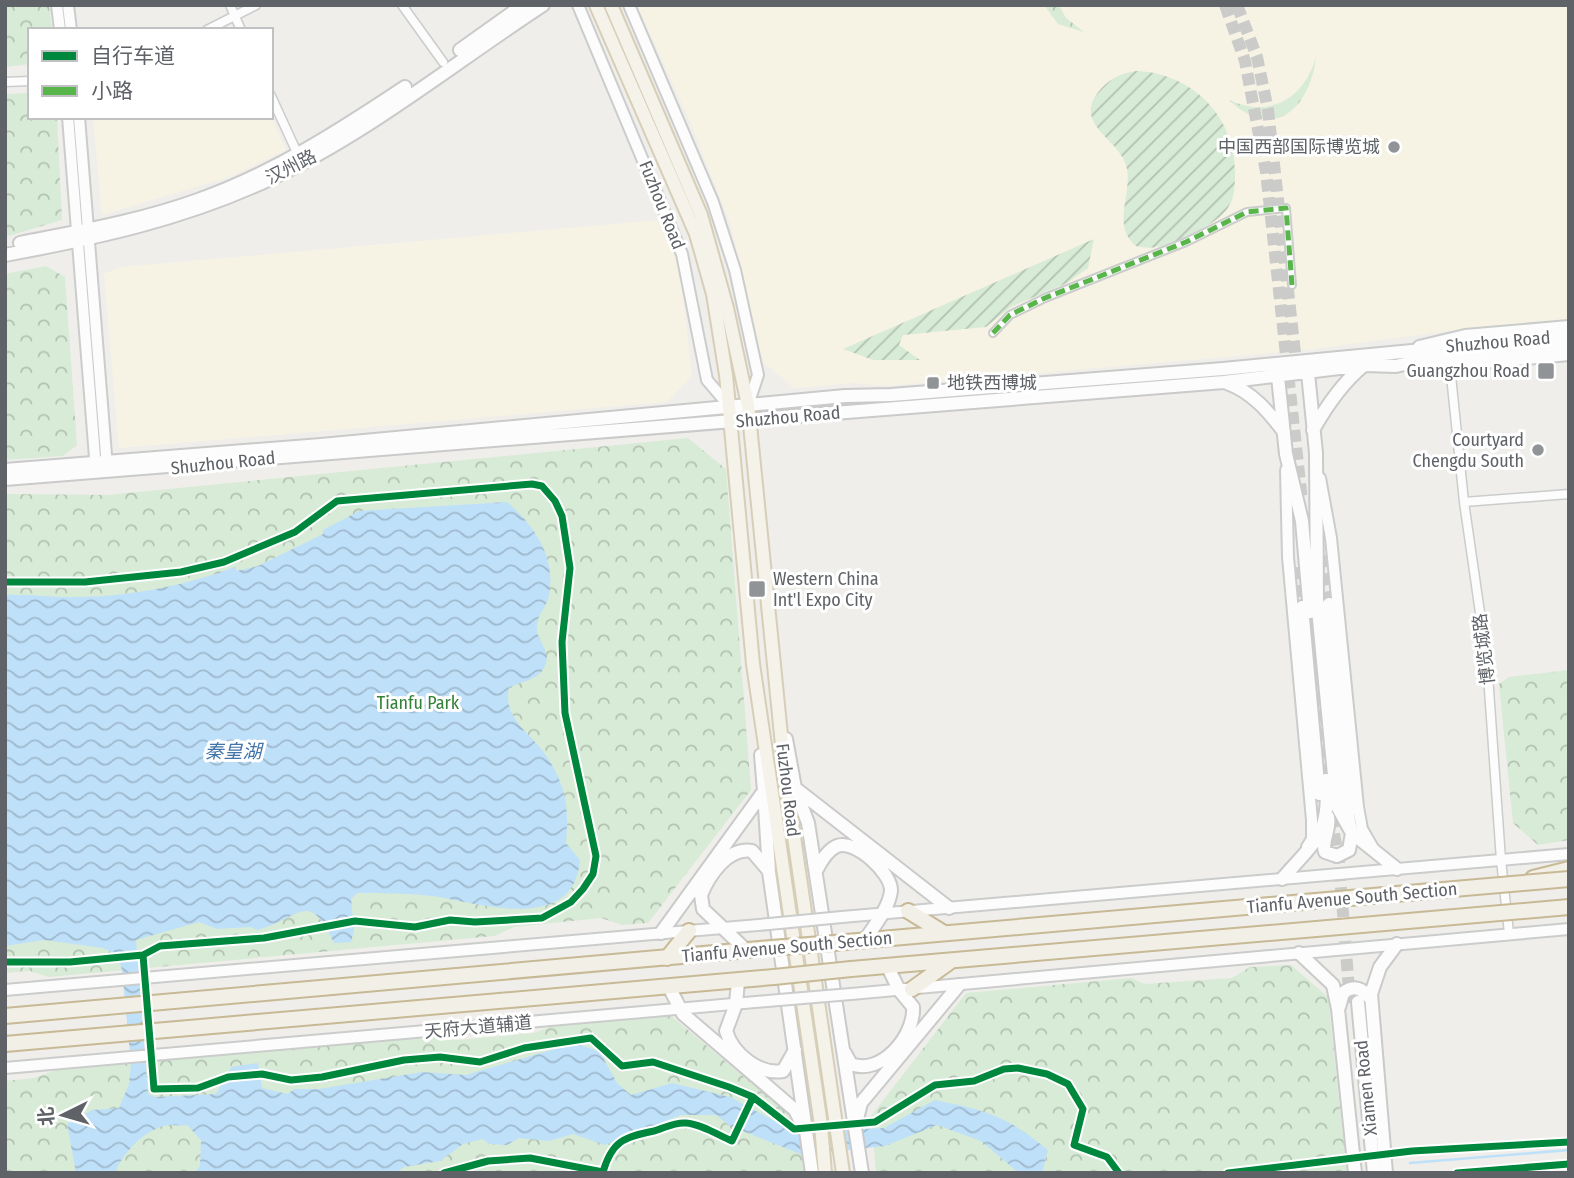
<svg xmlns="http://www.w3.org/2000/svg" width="1574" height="1178" viewBox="0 0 1574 1178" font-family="'Fira Sans Condensed','Noto Sans SC',sans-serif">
  <defs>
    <pattern id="park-crowns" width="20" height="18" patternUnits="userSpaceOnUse" patternTransform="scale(1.75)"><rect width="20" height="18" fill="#d8ebd6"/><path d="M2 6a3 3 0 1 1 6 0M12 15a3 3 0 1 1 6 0" fill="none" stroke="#b2c2b1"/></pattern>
    <pattern id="garden-furrows" width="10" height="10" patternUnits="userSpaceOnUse" patternTransform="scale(1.75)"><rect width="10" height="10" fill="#d8ebd6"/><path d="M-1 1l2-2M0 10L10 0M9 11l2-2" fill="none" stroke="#b2c2b1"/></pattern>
    <pattern id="water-waves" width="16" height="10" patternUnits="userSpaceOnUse" patternTransform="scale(1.75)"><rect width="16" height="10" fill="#bfe0f9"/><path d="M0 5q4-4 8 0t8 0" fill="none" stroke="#9eb9cd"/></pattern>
  </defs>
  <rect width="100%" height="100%" fill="#efeeea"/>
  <path fill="#f7f3e4" d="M 637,5 L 1569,5 L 1569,319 L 1448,331 L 1306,350 L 887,386 L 854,383 L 794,388 L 763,362 L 730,223 L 691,124 Z
    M 93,117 L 271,117 L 286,150 L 229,177 L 102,215 Z
    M 660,220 L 680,270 L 692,376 L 667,402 L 119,448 L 104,274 L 121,267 Z"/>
  <path fill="url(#park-crowns)" d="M 5,5 L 49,5 L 52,30 L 30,30 L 30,64 L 5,67 Z
    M 1044,5 L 1059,5 L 1066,18 L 1084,32 L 1058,24 Z
    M 1316,57 C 1310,108 1274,143 1229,100 C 1271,119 1304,98 1316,57 Z
    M 30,93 L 30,117 L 57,117 L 62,220 L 5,237 L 5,94 Z
    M 46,266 L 65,277 L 77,445 L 63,456 L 5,460 L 5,274 Z
    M 688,438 L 726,469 L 751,790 L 648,923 L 622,925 L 601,918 L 514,927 L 494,936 L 49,977 L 29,971 L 5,973 L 5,494 L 107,495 Z
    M 1569,670 L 1569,840 L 1538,845 L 1513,823 L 1499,684 L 1509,677 Z
    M 1291,965 L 1328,997 L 1347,1173 L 876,1173 L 871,1116 L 966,993 L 1131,978 L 1145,984 L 1232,978 L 1250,967 Z
    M 670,1015 L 797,1121 L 806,1173 L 5,1173 L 5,1081 L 34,1078 L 59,1069 L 436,1034 L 458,1040 L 534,1033 L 557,1024 Z"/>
  <path fill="url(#garden-furrows)" d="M 1136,71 C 1192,73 1235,116 1235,172 C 1235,181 1235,196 1230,204 C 1222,220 1203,228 1188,236 C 1173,244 1153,251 1136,246 C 1111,225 1132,196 1127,169 C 1122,139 1071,126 1099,91 C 1109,79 1121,73 1136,71 Z
    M 1094,239 L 1088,268 L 1067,283 L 1011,307 L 986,327 L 903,335 L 899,345 L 920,360 L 873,360 L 843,349 Z"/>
  <path fill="url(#water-waves)" d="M 507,502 C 535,526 556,557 549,596 C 546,608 535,617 537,631 C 540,646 554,654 542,671 C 536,680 519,682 509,688 C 502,721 535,735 549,760 C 567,789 569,810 566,843 L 580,860 C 574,935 479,903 432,896 C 407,893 382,893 357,893 L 351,899 L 354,930 L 351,942 L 334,943 C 308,887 300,919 257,930 L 251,927 L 217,929 L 199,922 L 136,940 L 148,1094 L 155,1097 L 216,1094 L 231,1067 L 258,1063 L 262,1088 L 287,1094 L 295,1089 L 319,1089 L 422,1072 L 466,1075 L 575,1043 L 600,1052 L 617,1083 L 631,1095 L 672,1083 L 730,1097 L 795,1132 L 884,1128 L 935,1100 C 988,1111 1005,1115 1048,1150 L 1042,1173 L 1019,1173 L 981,1141 L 937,1125 L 885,1146 L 803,1155 L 730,1126 L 716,1115 L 681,1115 L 605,1145 L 573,1134 L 549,1141 L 519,1138 L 507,1145 L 489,1144 L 483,1139 L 463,1144 L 440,1161 L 404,1167 L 396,1173 L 195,1173 L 200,1166 L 201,1140 L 187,1125 C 181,1126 175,1125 169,1125 C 146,1128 123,1152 115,1173 L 76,1173 L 67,1124 L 92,1110 L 119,1108 L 129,1084 L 131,1064 L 122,970 L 117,955 L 103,948 L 44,940 L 5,946 L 5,595 C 31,594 56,598 81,597 C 134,596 186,585 235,567 L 237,571 L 258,566 L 323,534 L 323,530 L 359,511 Z"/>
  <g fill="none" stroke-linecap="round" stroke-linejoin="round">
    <path stroke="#bfe0f9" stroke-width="2.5" d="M 1410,1163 L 1569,1150"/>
    <path stroke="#cbcbca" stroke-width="12" stroke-dasharray="12 6" stroke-linecap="butt" d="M 1225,5 L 1245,61 L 1266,172 L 1302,501
      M 1237,5 L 1257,57 L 1268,110 L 1297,371
      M 1320,556 L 1329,604
      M 1301,567 L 1302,607
      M 1311,603 L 1329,791
      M 1331,816 L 1339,862 L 1350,1003"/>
    <g stroke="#cbcccc" stroke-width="10">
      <path id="pedestrian" d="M 993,333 L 1010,315 L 1045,298 L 1186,242 L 1247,212 L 1286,208 L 1292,285"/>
    </g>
    <g stroke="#cbcccc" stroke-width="11">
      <path id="minor" d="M 230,5 L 241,30
        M 402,5 L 443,62
        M 207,30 L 256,5
        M 5,82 L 30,81
        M 271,96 L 299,157
        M 1450,366 L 1464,502 L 1487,661 L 1501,860 L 1509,933
        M 1464,502 L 1569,494"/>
    </g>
    <g stroke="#cbcccc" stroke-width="14">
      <path id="tertiary" d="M 57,5 L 60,30
        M 68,5 L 71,30
        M 578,5 L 682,254 L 707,380 L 730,407
        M 629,5 L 713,202 L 735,270 L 758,375 L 748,405
        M 68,117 L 96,470
        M 79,117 L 107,467
        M 1419,346 L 1465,335 L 1569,326
        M 1410,366 L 1450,366 L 1569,355
        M 1286,470 L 1288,557 L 1312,820 L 1312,839 L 1307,847
        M 1320,478 L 1331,538 L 1358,807 L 1362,829 L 1373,848
        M 842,917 L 1569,854
        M 5,990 L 769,924
        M 851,994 L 1569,929
        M 5,1068 L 779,1000"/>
    </g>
    <g stroke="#cacacb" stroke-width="16">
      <path id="secondary" d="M 460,50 L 523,5
        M 20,243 C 80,231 140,221 198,200 C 272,174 339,131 405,87
        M 5,255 C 97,238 185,219 270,179 C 367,134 454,63 543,5
        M 1307,363 L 1316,453 L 1317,599 L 1337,806 L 1352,833 L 1349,850 L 1337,856 L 1325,852 C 1321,841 1331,829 1328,817
        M 1277,367 L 1286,454 L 1302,521 L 1310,612
        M 1227,383 C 1252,392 1268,411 1284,432
        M 1313,430 C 1327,405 1342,383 1364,365
        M 5,470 L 321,445 L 845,396 L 891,395 L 1223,369 L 1569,336
        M 5,479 L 1224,382 L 1364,365 L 1396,366 L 1434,357 L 1569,345
        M 1329,604 L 1349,822 L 1352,833 L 1397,869
        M 1302,607 L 1319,794
        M 786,739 L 795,788 L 949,908
        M 795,788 L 808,823 L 862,1173
        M 764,791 L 769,872 L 812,1173
        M 816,871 C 820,863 827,850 837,846 C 855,839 892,873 891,891 C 889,908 874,926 865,940
        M 1282,879 C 1315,841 1331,834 1326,780
        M 661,933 L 764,791 L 761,755
        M 747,951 L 703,909 L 701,895 C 709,875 728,847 752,851 L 769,871
        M 1299,953 L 1333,985 L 1338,1009 L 1355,1173
        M 738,981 L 736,1004 L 726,1031 C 733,1054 759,1075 783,1071 L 795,1050
        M 669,987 L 683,1014 L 795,1110 L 803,1126
        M 1358,1002 L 1374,1173
        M 1339,1007 L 1343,993 C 1354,984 1363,989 1371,999
        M 845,1053 L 851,1064 C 881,1076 915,1036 913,1007 L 899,990 L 887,965
        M 857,1119 L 861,1103 L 959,985
        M 1386,1173 L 1371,994 L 1380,967 L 1397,944"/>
    </g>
    <g stroke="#d7ceb8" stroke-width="16">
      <path id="primary" d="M 596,5 L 696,234 L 713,294 L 726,375 L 753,664 L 821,1125 L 825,1173
        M 611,5 L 701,215 L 727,308 L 748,405 L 785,775 L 843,1173"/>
    </g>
    <g stroke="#c8b996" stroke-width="18">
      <path id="trunk" d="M 1533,878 L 1569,869
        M 908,911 L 944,933
        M 846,942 L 1315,901
        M 667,958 L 689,931
        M 851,969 L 1316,929
        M 912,989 L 951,961
        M 5,1016 L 771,948
        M 5,1044 L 774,977"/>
    </g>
    <use href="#pedestrian" stroke="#fdfcfc" stroke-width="6"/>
    <use href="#minor" stroke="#fdfcfc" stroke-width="8"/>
    <use href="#tertiary" stroke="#fdfcfc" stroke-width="10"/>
    <use href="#secondary" stroke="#fdfcfc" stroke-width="12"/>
    <use href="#primary" stroke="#f4f2e9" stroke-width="12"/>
    <use href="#trunk" stroke="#f2f0e6" stroke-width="14"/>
    <g stroke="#cbcccc" stroke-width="14" stroke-linecap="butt">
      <path id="tertiary-bridge" d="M 769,924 L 842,917
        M 779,1000 L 851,994"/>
    </g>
    <g stroke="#c8b996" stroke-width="18" stroke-linecap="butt">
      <path id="trunk-bridge" d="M 1315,901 L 1569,879
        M 1316,929 L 1569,907
        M 771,948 L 846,942
        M 774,977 L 851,969"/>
    </g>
    <use href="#tertiary-bridge" stroke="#fdfcfc" stroke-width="10"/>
    <use href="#trunk-bridge" stroke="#f2f0e6" stroke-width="14"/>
    <path stroke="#58b549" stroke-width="5" stroke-dasharray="10 5" stroke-linecap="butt" d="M 993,333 L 1010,315 L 1045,298 L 1186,242 L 1247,212 L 1286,208 L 1292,285"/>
    <g stroke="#fff" stroke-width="11">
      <path id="cycleway" d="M 5,582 L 85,582 L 181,572 L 224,562 L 295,532 L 337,501 L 532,484 L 542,486 L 555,501 L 562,516 L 570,568 L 562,642 L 565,713 L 596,856 L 593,874 L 583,889 L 571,902 L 542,918 L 475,922 L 450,920 L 415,927 L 355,921 L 264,938 L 160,946 L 143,955 L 154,1089 L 198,1088 L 228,1077 L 262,1074 L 291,1080 L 322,1077 L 404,1060 L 440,1057 L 480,1062 L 524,1048 L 591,1038 L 622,1066 L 653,1062 L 729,1087 L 753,1097 L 794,1129 L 875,1122 L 935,1085 L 974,1081 L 1004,1069 L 1018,1068 L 1047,1074 L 1068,1084 L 1083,1109 L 1074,1145 L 1107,1157 L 1119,1173
        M 5,962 L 70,962 L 143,955
        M 444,1173 L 488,1161 L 530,1158 L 603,1172 C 612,1141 624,1137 654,1131 C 665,1128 674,1122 686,1123 C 701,1124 718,1135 732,1141 L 753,1097
        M 1228,1173 L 1412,1151 L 1569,1142
        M 1457,1173 L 1569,1164"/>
    </g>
    <use href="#cycleway" stroke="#00873e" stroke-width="7"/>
  </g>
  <g fill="#919496" stroke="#fff" stroke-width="2.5">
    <circle cx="1394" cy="147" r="7"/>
    <rect x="1537" y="362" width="18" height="18" rx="3.5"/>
    <rect x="926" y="376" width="14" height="14" rx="3.5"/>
    <circle cx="1538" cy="450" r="7"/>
    <rect x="748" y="580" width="18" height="18" rx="3.5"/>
  </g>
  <g text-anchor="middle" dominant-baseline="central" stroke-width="6" stroke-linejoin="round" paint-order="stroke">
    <g font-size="18" fill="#5f6368" stroke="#fff" text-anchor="end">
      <text x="1380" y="147">中国西部国际博览城</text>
      <text x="1530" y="371">Guangzhou Road</text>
      <text x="947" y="383" text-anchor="start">地铁西博城</text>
      <text x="1524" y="440">Courtyard<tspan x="1524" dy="21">Chengdu South</tspan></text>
      <text x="773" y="579" text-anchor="start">Western China<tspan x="773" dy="21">Int'l Expo City</tspan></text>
    </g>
    <g font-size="18" fill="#5f6368" stroke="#fff">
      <text transform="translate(291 167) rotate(-27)">汉州路</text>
      <text transform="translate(662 205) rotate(68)">Fuzhou Road</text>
      <text transform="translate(1498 342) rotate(-5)">Shuzhou Road</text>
      <text transform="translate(788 417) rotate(-5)">Shuzhou Road</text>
      <text transform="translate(223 463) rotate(-6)">Shuzhou Road</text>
      <text transform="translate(1484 649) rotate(-97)">博览城路</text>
      <text transform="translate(788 790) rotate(83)">Fuzhou Road</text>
      <text transform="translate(1352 898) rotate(-5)">Tianfu Avenue South Section</text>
      <text transform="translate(787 947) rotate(-5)">Tianfu Avenue South Section</text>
      <text transform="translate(478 1027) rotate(-5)">天府大道辅道</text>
      <text transform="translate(1366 1088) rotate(-96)">Xiamen Road</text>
    </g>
    <g font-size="18" fill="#348238" stroke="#fff">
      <text x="418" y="703">Tianfu Park</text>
    </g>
    <g font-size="19" font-style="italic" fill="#4174aa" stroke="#fff">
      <text x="233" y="751">秦皇湖</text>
    </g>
  </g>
  <rect width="1574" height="1178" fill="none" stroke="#5f6368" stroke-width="14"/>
  <rect x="28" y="28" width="245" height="91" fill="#ffffff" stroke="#bfc1c3" stroke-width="2"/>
  <rect x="42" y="51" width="35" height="10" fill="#00873e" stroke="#bfc1c3" stroke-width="2"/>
  <text x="91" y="63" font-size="21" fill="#5f6368">自行车道</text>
  <rect x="42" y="86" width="35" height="10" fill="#58b549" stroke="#bfc1c3" stroke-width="2"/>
  <text x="91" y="98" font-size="21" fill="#5f6368">小路</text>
  <g transform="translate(63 1115) rotate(265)" stroke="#ffffff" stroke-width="5" paint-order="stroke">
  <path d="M0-5L12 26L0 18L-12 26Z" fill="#5f6368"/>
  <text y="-10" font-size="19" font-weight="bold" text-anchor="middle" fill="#5f6368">北</text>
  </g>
</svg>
